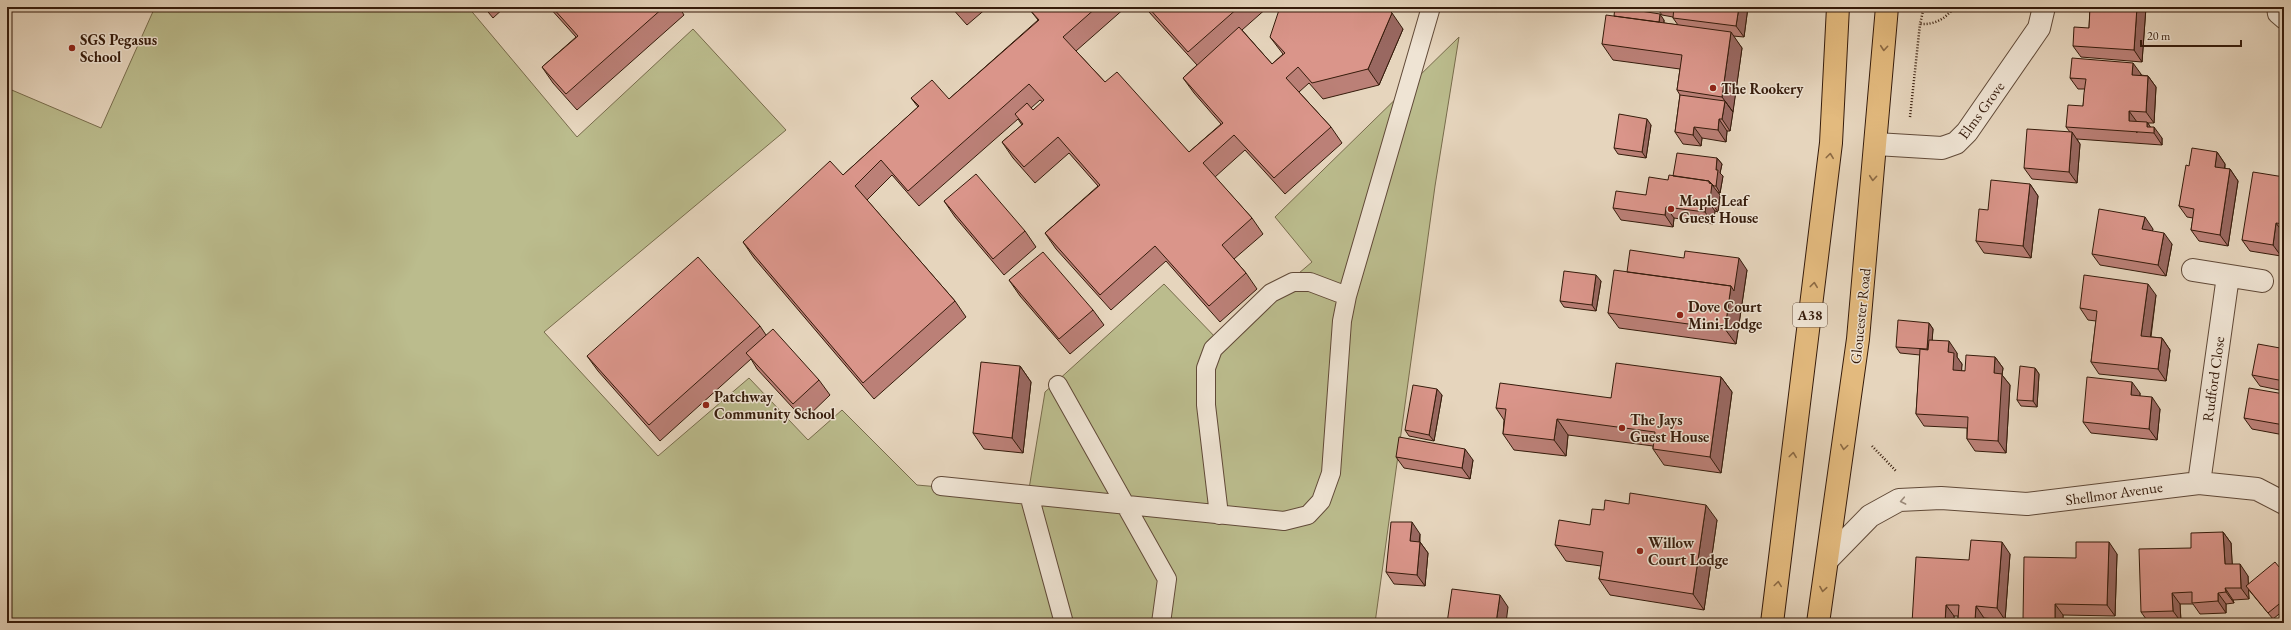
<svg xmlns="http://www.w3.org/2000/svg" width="2291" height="630" viewBox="0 0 2291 630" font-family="'EB Garamond',serif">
  <rect width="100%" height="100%" fill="#e6d5bd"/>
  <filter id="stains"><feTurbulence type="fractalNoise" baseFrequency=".005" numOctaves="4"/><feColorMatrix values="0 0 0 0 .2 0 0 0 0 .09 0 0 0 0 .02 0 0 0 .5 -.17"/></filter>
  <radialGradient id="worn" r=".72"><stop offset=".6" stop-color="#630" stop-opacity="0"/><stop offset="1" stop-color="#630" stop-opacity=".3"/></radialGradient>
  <path fill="#bbbc8d" stroke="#786c4c" d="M 155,7 L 468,7 L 577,137 L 693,29 L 786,130 L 544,332 L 658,456 L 749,378 L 808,440 L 842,410 L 917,485 L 1028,495 L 1045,392 L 1164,284 L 1219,341 L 1312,262 L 1275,217 L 1459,37 L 1435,186 L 1375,623 L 7,623 L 7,88 L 101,128 Z"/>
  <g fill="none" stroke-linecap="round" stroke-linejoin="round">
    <g stroke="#614a38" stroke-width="20">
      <path id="service" d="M 2276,7 L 2277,14 L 2284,20
        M 1058,385 L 1167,579 L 1161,623
        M 941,486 L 1284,521 L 1308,515 L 1321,501 L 1331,473 L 1342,321 L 1347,296 L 1431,7
        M 1029,495 L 1064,623
        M 1219,515 L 1206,405 L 1206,368 L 1213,349 L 1271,293 L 1293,282 L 1310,282 L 1347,296"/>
    </g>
    <g stroke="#614a38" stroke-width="24">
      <path id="minor" d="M 1876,144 L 1942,148 L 1956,143 L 1967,132 L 2039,28 L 2044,7
        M 2193,270 L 2262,281
        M 2199,483 L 2228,276
        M 1828,559 L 1870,516 L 1899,500 L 1941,498 L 2027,504 L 2199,483 L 2257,489 L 2284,503"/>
    </g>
    <g stroke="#351b0b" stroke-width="24">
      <path id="primary" d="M 1772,623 L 1831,143 L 1838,7
        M 1818,623 L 1858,339 L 1887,7"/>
    </g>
    <path stroke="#351b0b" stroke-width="2.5" stroke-dasharray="1 2" stroke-linecap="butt" d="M 1924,7 L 1920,24 C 1934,25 1946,19 1954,7
      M 1910,117 L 1920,24
      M 1872,446 L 1896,471"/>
    <use href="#service" stroke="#efe4d4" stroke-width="18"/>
    <use href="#minor" stroke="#efe4d4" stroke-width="22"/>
    <use href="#primary" stroke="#e3ba7e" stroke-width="22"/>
  </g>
  <path fill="#bb8077" stroke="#351b0b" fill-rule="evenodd" d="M 484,7 L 505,7 L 493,18 Z
    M 549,7 L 679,7 L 684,15 L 577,110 L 553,83 L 542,67 L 576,37 Z
    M 951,7 L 988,7 L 967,25 Z
    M 1033,7 L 1126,7 L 1076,51 L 1105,82 L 1189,152 L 1221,124 L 1194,93 L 1183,78 L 1197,65 L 1149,12 L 1146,7 L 1268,7 L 1242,30 L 1272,64 L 1283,54 L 1270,37 L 1403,29 L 1379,85 L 1323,99 L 1309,83 L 1299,92 L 1331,127 L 1342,143 L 1285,194 L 1245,150 L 1215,177 L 1252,218 L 1263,234 L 1234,259 L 1246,273 L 1257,289 L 1220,322 L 1166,261 L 1111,310 L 1056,249 L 1045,233 L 1098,186 L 1069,153 L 1035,183 L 1013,158 L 1002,142 L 1022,125 L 1018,119 L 919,206 L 892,175 L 867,200 L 955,301 L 966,317 L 874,399 L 754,258 L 743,242 L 843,175 L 918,107 L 911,98 L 949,99 L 1038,20 L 1030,10 ZM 1040,100 L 1043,102 L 1033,110 L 1031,108 Z
    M 1656,7 L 1748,7 L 1744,37 L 1733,36 L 1742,48 L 1730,131 L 1727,131 L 1726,142 L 1702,138 L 1701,146 L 1683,144 L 1675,132 L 1680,95 L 1677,90 L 1680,69 L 1613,60 L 1602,44 L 1614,16 L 1664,20 L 1664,23 L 1678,25 L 1673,18 L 1673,17 L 1662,15 Z
    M 2083,7 L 2146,7 L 2142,62 L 2081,57 L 2073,46 L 2089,28 L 2090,10 L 2085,10 Z
    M 2141,74 L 2141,75 L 2148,76 L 2156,87 L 2154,123 L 2148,123 L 2150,127 L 2162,138 L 2162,145 L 2077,139 L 2080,144 L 2077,183 L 2032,179 L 2024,168 L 2070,132 L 2066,127 L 2083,106 L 2085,89 L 2078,89 L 2070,78 Z
    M 1651,125 L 1646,158 L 1618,154 L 1614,148 Z
    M 2217,152 L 2225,164 L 2225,169 L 2230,169 L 2238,181 L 2228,246 L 2199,241 L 2191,230 L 2193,218 L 2187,217 L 2179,206 L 2189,166 Z
    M 1717,158 L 1722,164 L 1720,173 L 1723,176 L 1720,193 L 1718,192 L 1720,195 L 1718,212 L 1715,211 L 1713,224 L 1674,218 L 1673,227 L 1621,220 L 1613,208 L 1646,195 L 1668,180 L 1673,176 Z
    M 2284,177 L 2284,235 L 2281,256 L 2250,251 L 2242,240 Z
    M 2030,184 L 2038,196 L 2031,258 L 1984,253 L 1976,241 L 1988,210 Z
    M 944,201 L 1025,231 L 1036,247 L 1004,275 L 955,217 Z
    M 2153,229 L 2152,231 L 2172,244 L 2166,276 L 2100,265 L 2092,254 Z
    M 1747,270 L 1736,344 L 1619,328 L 1608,313 L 1627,272 Z
    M 1009,280 L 1093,310 L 1104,325 L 1070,354 L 1020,296 Z
    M 1601,281 L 1596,311 L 1564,307 L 1560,301 Z
    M 2156,295 L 2151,337 L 2162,338 L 2170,350 L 2166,381 L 2099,374 L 2091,362 L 2096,321 L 2088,320 L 2080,308 Z
    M 1929,323 L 1933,329 L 1932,340 L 1957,353 L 1957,357 L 1962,364 L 1961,371 L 1965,371 L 1995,357 L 2003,368 L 2002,375 L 2010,385 L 2006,453 L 1975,451 L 1967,439 L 1967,428 L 1924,426 L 1916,414 L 1920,355 L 1900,353 L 1896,347 Z
    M 760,326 L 766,335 L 819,380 L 830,395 L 804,420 L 757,369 L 751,359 L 660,441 L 598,371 L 587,356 Z
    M 2284,326 L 2284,391 L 2260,386 L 2252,375 L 2280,348 Z
    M 1020,366 L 1031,382 L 1023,453 L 984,449 L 973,433 Z
    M 2035,368 L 2039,374 L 2037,407 L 2021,406 L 2017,400 Z
    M 1721,377 L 1732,392 L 1721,473 L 1664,465 L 1653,449 L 1653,446 L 1568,435 L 1566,456 L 1514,450 L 1503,434 L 1504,420 L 1496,408 L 1611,398 Z
    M 2140,393 L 2140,396 L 2160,409 L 2157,440 L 2091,433 L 2083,422 Z
    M 2284,394 L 2284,435 L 2252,429 L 2244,418 Z
    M 1442,395 L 1434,441 L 1409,436 L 1405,430 Z
    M 1396,457 L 1473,460 L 1470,479 L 1404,468 Z
    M 1604,510 L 1717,520 L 1704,610 L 1610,595 L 1599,579 L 1601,566 L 1566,561 L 1555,545 L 1590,525 Z
    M 2223,532 L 2231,543 L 2232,564 L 2248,576 L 2248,585 L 2284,573 L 2284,610 L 2273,619 L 2248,589 L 2249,599 L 2233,600 L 2234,603 L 2226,604 L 2226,613 L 2200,614 L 2193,604 L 2180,604 L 2181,622 L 2149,623 L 2141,612 L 2191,548 Z
    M 1420,534 L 1420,542 L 1428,553 L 1425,586 L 1394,584 L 1386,572 Z
    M 2010,554 L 2005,620 L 1984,618 L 1984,623 L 1961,623 L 1958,619 L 1958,616 L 1954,616 L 1954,623 L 1912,623 L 1969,560 Z
    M 2117,554 L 2115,616 L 2063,615 L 2063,623 L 2025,623 L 2023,620 L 2076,558 Z"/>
  <path fill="#996861" stroke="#351b0b" d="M 1739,7 L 1748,7 L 1744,37 L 1736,26 Z
    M 2137,7 L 2146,7 L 2142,62 L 2134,50 Z
    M 1392,13 L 1403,29 L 1379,85 L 1368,69 Z
    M 1660,14 L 1664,20 L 1662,37 L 1658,31 Z
    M 1731,32 L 1742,48 L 1733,112 L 1722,97 Z
    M 2133,63 L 2141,74 L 2140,86 L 2132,75 Z
    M 2148,76 L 2156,87 L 2154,123 L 2146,112 Z
    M 1725,101 L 1733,112 L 1730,131 L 1722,119 Z
    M 2129,111 L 2137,122 L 2137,133 L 2129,121 Z
    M 1647,119 L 1651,125 L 1646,158 L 1642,152 Z
    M 1719,119 L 1727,131 L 1726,142 L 1718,130 Z
    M 2147,122 L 2154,132 L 2154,127 L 2162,138 L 2162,145 L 2154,133 L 2147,127 Z
    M 1694,127 L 1702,138 L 1701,146 L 1693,135 Z
    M 2072,132 L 2080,144 L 2077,183 L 2069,172 Z
    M 2217,152 L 2225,164 L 2223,179 L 2215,167 Z
    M 1717,158 L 1722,164 L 1720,173 L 1723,176 L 1720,193 L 1716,186 L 1716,170 Z
    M 2230,169 L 2238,181 L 2228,246 L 2220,235 Z
    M 1709,181 L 1720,195 L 1718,212 L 1710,200 Z
    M 2030,184 L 2038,196 L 2031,258 L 2023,246 Z
    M 1707,200 L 1715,211 L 1713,224 L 1705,212 Z
    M 1666,207 L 1674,218 L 1673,227 L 1665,215 Z
    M 2145,217 L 2153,229 L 2150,240 L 2142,229 Z
    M 2276,223 L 2284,234 L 2281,256 L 2273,245 Z
    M 2164,233 L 2172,244 L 2166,276 L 2158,265 Z
    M 1739,258 L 1747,270 L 1736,344 L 1725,329 L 1731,286 Z
    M 1596,275 L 1601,281 L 1596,311 L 1592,305 Z
    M 2148,284 L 2156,295 L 2149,347 L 2141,336 Z
    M 1929,323 L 1933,329 L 1931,355 L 1927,349 Z
    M 2162,338 L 2170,350 L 2166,381 L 2158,369 Z
    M 1949,341 L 1957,353 L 1957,357 L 1962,364 L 1961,382 L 1953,370 L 1948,352 Z
    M 1995,357 L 2003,368 L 2002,375 L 2010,385 L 2006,453 L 1998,441 L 1994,373 Z
    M 1020,366 L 1031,382 L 1023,453 L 1012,438 Z
    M 2035,368 L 2039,374 L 2037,407 L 2033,401 Z
    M 1721,377 L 1732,392 L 1721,473 L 1710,457 Z
    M 2132,382 L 2140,393 L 2139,407 L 2131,395 Z
    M 1437,389 L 1442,395 L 1434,441 L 1429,435 Z
    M 2152,397 L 2160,409 L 2157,440 L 2149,429 Z
    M 1557,419 L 1568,435 L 1566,456 L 1554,440 Z
    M 1465,449 L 1473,460 L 1470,479 L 1462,468 Z
    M 1706,505 L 1717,520 L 1704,610 L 1693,594 Z
    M 1412,522 L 1420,534 L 1418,552 L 1410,541 Z
    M 2223,532 L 2231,543 L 2233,576 L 2225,564 Z
    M 1420,542 L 1428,553 L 1425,586 L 1417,575 Z
    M 2002,542 L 2010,554 L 2005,620 L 1997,608 Z
    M 2109,542 L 2117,554 L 2115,616 L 2107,605 Z
    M 2240,564 L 2248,576 L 2249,599 L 2241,588 Z
    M 2225,588 L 2233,600 L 2234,603 L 2226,592 Z
    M 2172,593 L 2180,604 L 2181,622 L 2173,611 Z
    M 2218,593 L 2226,604 L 2226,613 L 2218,601 Z
    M 1500,595 L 1508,607 L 1506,623 L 1496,623 Z
    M 2055,604 L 2063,615 L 2063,623 L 2055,623 Z
    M 1946,605 L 1954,616 L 1954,623 L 1945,623 Z
    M 1976,606 L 1984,618 L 1984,623 L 1977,623 L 1975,620 Z"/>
  <path fill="#da958a" stroke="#351b0b" d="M 552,7 L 664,7 L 566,94 L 542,67 L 578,36 Z
    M 954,7 L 959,7 L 956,10 Z
    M 1033,7 L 1097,7 L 1063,37 L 1105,82 L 1117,72 L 1189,152 L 1223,123 L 1183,78 L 1239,27 L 1272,64 L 1285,53 L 1270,37 L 1280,7 L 1386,7 L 1392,13 L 1368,69 L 1312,83 L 1298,67 L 1286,78 L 1331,127 L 1274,178 L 1234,135 L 1203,163 L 1252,218 L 1222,245 L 1246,273 L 1209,306 L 1155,246 L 1100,295 L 1045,233 L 1100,185 L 1058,137 L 1024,167 L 1002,142 L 1023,124 L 1015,114 L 1027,103 L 1033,110 L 1044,100 L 1029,84 L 908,191 L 881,160 L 855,186 L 955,301 L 863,383 L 743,242 L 830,161 L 843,175 L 919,106 L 911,98 L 932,80 L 949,99 L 1039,20 L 1030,10 Z
    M 1148,7 L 1239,7 L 1188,52 Z
    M 1615,7 L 1660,14 L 1659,22 L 1614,16 Z
    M 1674,7 L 1739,7 L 1736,26 L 1673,18 Z
    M 2090,7 L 2137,7 L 2134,50 L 2073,46 L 2074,27 L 2089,28 Z
    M 1606,15 L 1731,32 L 1722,97 L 1677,90 L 1682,55 L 1602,44 Z
    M 2072,58 L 2133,63 L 2132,75 L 2148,76 L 2146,112 L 2129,111 L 2129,121 L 2147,122 L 2147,127 L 2154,127 L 2154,133 L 2066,127 L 2068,105 L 2083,106 L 2084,93 L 2086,79 L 2070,78 Z
    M 1680,95 L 1725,101 L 1722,119 L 1719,119 L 1718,130 L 1694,127 L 1693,135 L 1675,132 Z
    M 1619,114 L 1647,119 L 1642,152 L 1614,148 Z
    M 2027,129 L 2072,132 L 2069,172 L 2024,168 Z
    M 2192,148 L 2217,152 L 2215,167 L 2230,169 L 2220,235 L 2191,230 L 2194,209 L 2179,206 L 2186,165 L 2189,166 Z
    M 1677,153 L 1717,158 L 1716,170 L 1718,170 L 1716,186 L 1714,186 L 1709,181 L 1673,176 Z
    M 2253,172 L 2284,177 L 2284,224 L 2276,223 L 2273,245 L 2242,240 Z
    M 976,174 L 1025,231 L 993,259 L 944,201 Z
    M 1669,175 L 1709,181 L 1709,183 L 1712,184 L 1710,200 L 1707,200 L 1705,212 L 1666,207 L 1665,215 L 1613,208 L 1616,191 L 1646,195 L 1649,177 L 1668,180 Z
    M 1991,180 L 2030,184 L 2023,246 L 1976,241 L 1979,209 L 1988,210 Z
    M 2099,209 L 2145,217 L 2142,229 L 2164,233 L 2158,265 L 2092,254 Z
    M 1630,250 L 1684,258 L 1685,251 L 1739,258 L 1734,291 L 1731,286 L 1627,272 Z
    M 1043,252 L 1093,310 L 1059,339 L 1009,280 Z
    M 698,257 L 760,326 L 649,425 L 587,356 Z
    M 1614,270 L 1731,286 L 1725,329 L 1608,313 Z
    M 1564,271 L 1596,275 L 1592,305 L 1560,301 Z
    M 2084,275 L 2148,284 L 2141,336 L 2162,338 L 2158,369 L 2091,362 L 2097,311 L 2080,308 Z
    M 1898,320 L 1929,323 L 1927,349 L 1896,347 Z
    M 2284,326 L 2284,381 L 2252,375 L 2258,344 L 2280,348 Z
    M 773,329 L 819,380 L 793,404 L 746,353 Z
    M 1929,340 L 1949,341 L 1948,352 L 1954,353 L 1953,370 L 1965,371 L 1966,355 L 1995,357 L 1994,373 L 2002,374 L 1998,441 L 1967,439 L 1968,417 L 1916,414 L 1920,349 L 1928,350 Z
    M 981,362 L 1020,366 L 1012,438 L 973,433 Z
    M 1616,363 L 1721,377 L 1710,457 L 1653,449 L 1655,432 L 1557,419 L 1554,440 L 1503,434 L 1506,409 L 1496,408 L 1500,383 L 1611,398 Z
    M 2020,366 L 2035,368 L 2033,401 L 2017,400 Z
    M 2087,377 L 2132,382 L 2131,395 L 2152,397 L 2149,429 L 2083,422 Z
    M 1413,385 L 1437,389 L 1429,435 L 1405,430 Z
    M 2249,388 L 2284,394 L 2284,425 L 2244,418 Z
    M 1399,437 L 1465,449 L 1462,468 L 1396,457 Z
    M 1630,493 L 1706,505 L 1693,594 L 1599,579 L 1603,552 L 1555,545 L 1559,520 L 1590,525 L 1592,509 L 1604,510 L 1605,500 L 1629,504 Z
    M 1391,522 L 1412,522 L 1410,541 L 1420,542 L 1417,575 L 1386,572 Z
    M 2223,532 L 2225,564 L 2240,564 L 2241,588 L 2225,588 L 2226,592 L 2218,593 L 2218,601 L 2192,603 L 2192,592 L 2172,593 L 2173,611 L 2141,612 L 2139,549 L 2191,548 L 2191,533 Z
    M 1971,540 L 2002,542 L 1997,608 L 1976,606 L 1975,620 L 1958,619 L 1959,605 L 1946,605 L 1945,623 L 1912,623 L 1916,557 L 1969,560 Z
    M 2076,542 L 2109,542 L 2107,605 L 2055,604 L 2055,623 L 2031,623 L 2031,620 L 2023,620 L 2024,557 L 2076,558 Z
    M 2275,562 L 2284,573 L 2284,600 L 2268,613 L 2246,586 Z
    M 1452,589 L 1500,595 L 1496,623 L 1447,623 Z
    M 2284,616 L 2284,623 L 2275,623 L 2276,620 Z
    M 2121,620 L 2139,620 L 2139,623 L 2121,623 Z"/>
  <defs><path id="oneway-chevron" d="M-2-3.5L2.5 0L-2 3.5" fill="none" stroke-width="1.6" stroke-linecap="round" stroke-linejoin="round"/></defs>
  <g stroke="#8c6a44">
    <use href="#oneway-chevron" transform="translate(1884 48) rotate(95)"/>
    <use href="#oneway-chevron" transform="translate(1830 156) rotate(-83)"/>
    <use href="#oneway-chevron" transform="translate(1873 178) rotate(95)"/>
    <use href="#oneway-chevron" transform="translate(1814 285) rotate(-83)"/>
    <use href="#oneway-chevron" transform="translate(1844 447) rotate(98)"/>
    <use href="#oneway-chevron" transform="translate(1793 455) rotate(-83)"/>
    <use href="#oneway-chevron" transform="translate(1778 584) rotate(-82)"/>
    <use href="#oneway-chevron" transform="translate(1823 589) rotate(99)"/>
  </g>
  <use stroke="#9b8a7a" href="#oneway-chevron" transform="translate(1903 501) rotate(169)"/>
  <g fill="#8f2418" stroke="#efe4d4" stroke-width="1.5">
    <circle cx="72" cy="48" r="4"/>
    <circle cx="1713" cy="88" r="4"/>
    <circle cx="1671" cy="209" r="4"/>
    <circle cx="1680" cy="315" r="4"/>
    <circle cx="706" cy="405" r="4"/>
    <circle cx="1622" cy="428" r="4"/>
    <circle cx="1640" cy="551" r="4"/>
  </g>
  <g text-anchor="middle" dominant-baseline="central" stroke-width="3" stroke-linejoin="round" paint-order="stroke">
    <rect fill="#efe4d4" stroke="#6d5747" stroke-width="1" x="1793" y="303" width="34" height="24" rx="3"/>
    <g font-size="14" font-weight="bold" fill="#351b0b">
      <text x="1810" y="315">A38</text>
    </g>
    <g font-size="15" font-weight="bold" fill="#351b0b" stroke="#efe4d4" text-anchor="start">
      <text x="80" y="39">SGS Pegasus<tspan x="80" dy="17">School</tspan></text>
      <text x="1721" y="88">The Rookery</text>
      <text x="1679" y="200">Maple Leaf<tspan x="1679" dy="17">Guest House</tspan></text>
      <text x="1688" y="306">Dove Court<tspan x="1688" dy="17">Mini-Lodge</tspan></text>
      <text x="714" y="396">Patchway<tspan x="714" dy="17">Community School</tspan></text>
      <text x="1630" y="419">The Jays<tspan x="1630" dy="17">Guest House</tspan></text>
      <text x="1648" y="542">Willow<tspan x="1648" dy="17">Court Lodge</tspan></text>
    </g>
    <g font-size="15" fill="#351b0b" stroke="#efe4d4">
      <text transform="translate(1981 110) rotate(-54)">Elms Grove</text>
      <text transform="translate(1860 316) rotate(-84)">Gloucester Road</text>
      <text transform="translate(2213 379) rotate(-82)">Rudford Close</text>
      <text transform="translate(2114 493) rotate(-8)">Shellmor Avenue</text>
    </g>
  </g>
  <rect width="2291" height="630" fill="none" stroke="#e6d5bd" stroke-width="24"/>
  <rect x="8" y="8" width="2275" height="614" fill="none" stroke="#351b0b" stroke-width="2"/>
  <rect x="12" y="12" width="2267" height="606" fill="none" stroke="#351b0b"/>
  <path d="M2141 40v6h100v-6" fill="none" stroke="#351b0b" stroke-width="2"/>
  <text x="2147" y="40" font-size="12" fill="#351b0b" stroke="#efe4d4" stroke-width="3" paint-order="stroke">20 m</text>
  <rect width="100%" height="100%" filter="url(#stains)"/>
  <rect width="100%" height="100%" fill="url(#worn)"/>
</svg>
